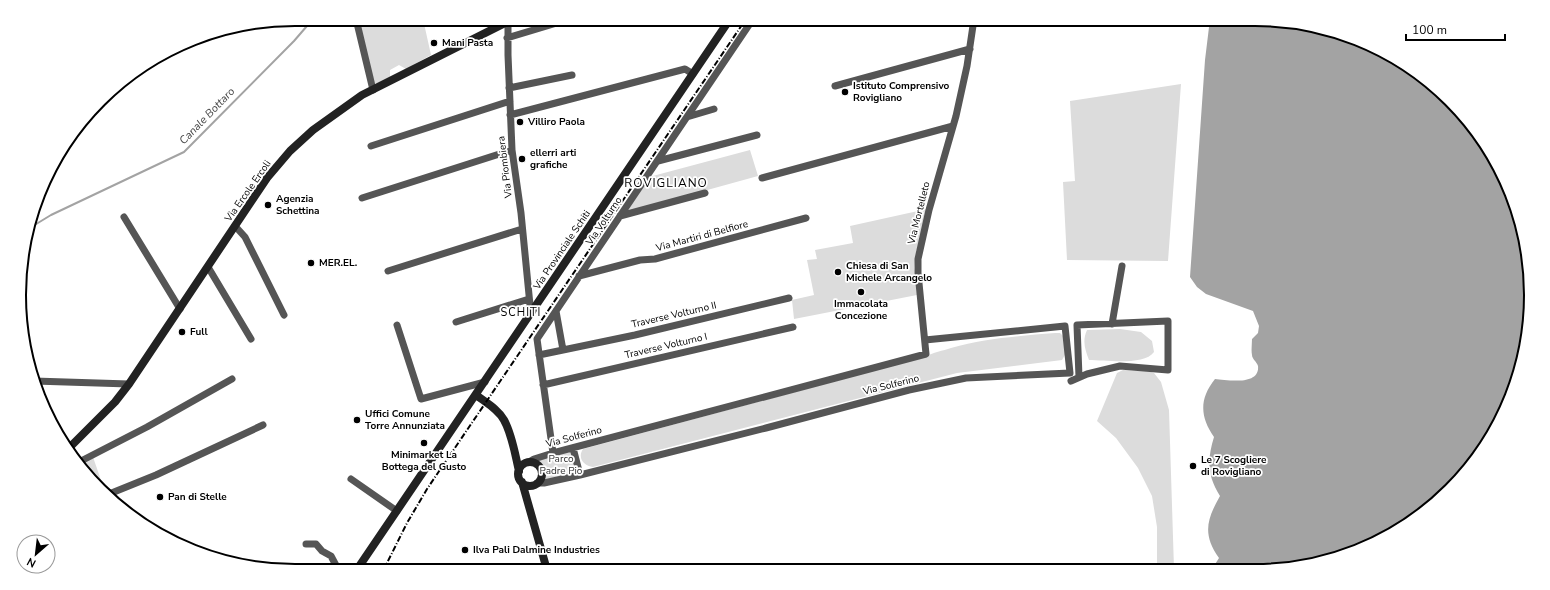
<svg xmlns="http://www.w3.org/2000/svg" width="1550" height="590" viewBox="0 0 1550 590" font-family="'Nunito Sans',sans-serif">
  <rect width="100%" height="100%" fill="#fff"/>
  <path fill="#dcdcdc" d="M 358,19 L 423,19 L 431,55 L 406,69 L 399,65 L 390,70 L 390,77 L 376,84 L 374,82 Z
    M 1181,84 L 1168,261 L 1067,260 L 1063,182 L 1075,181 L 1070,101 Z
    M 750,150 L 758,176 L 624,213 L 649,177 Z
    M 927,209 L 916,253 L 914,268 L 917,295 L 794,319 L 792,300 L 814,295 L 807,260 L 817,259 L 815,250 L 853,243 L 850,226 Z
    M 1120,329 L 1141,332 L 1152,341 L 1154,352 C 1144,366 1105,360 1089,360 C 1085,349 1082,341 1087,330 Z
    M 1055,333 L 1060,333 L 1064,337 L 1066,353 L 1062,360 L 957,373 L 593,467 C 584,466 577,458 583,449 L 925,357 C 933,352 943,351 951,348 C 986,338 1019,336 1055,333 Z
    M 1123,370 L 1148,371 L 1154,373 L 1161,382 L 1169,410 L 1174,569 L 1157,569 L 1157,527 L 1152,496 L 1138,468 L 1116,438 L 1097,421 L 1117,373 Z
    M 573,448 L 580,475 L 540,480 C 544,470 539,464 529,462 Z
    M 93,457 L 104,489 L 80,464 Z"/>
  <path fill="#a3a3a3" d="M 1210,19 L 1255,19 L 1327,28 L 1377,48 L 1423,76 L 1463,113 L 1494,157 L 1516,207 L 1529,259 L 1530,313 L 1522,367 L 1494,433 L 1437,502 L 1377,543 L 1291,569 L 1212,569 L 1219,558 C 1202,534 1207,519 1220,496 C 1207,475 1207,460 1214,437 C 1200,417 1199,399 1215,379 C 1227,380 1260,386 1258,366 C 1257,362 1252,359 1252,355 C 1251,350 1252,344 1252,339 L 1258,333 L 1259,326 L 1253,311 L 1206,294 L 1197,287 L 1190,277 L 1205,60 Z"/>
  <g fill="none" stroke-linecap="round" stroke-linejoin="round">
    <path stroke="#a3a3a3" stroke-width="2" d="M 28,229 L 51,215 L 184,152 L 294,41 L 313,19"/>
    <path stroke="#555" stroke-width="7" d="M 356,19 L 373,90
      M 508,21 L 508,55 L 512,150 L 521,213 L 530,305 L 532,312
      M 507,38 L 570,19
      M 835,86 L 970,49
      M 509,88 L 572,75
      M 510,115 L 685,69 L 693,74
      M 687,117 L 714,109
      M 371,146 L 510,101
      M 658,161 L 757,135
      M 762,178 L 953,126
      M 362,198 L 512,150
      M 620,216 L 705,193
      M 124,217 L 180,309
      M 235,226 L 245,237 L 284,315
      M 208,267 L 251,339
      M 388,271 L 522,229
      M 579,276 L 640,260 L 655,259 L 806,218
      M 556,311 L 563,350 L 635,335 L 789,298
      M 456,322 L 529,299
      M 1112,324 L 1122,266
      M 397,325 L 421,399 L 485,382
      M 539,355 L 563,350
      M 34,381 L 129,384
      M 1071,381 L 1087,374 L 1120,366 L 1168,370 L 1168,321 L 1077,325 L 1079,377
      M 543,385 L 793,327
      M 573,448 L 580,475
      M 553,453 L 537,339 L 753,19
      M 79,462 L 147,427 L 232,379
      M 529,462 L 534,459 L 553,453 L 926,354 L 918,273 L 918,259 L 929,210 L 956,116 L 967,66 L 974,19
      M 351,479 L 397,511
      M 537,483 L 544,483 L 580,475 L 766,428 L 909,390 L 966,378 L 1070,373 L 1065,326 L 925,340
      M 109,494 L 156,475 L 263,425
      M 306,544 L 316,544 L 322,551 L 331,556 L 339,571"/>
    <path stroke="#222" stroke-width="8" d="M 476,395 C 485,402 498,409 504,420 C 512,434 515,454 519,471
      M 67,450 L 115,402 L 129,384 L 267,178 L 290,151 L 313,130 L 362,95 L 513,19
      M518 474a12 12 0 1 1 24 0a12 12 0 1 1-24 0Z
      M 522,482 L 547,570
      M 356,571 L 730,19"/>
    <path stroke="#000" stroke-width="2" stroke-dasharray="6 2 1 2" stroke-linecap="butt" d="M 383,571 L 407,523 L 427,489 L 746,19"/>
  </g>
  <g fill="#000" stroke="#fff" stroke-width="1.5">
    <circle cx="434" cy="43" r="4"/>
    <circle cx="845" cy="92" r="4"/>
    <circle cx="520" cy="122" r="4"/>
    <circle cx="522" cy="159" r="4"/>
    <circle cx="268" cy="205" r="4"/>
    <circle cx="311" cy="263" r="4"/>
    <circle cx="838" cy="272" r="4"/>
    <circle cx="861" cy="292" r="4"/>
    <circle cx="182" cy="332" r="4"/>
    <circle cx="357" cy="420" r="4"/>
    <circle cx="424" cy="443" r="4"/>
    <circle cx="1193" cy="466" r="4"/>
    <circle cx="160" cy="497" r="4"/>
    <circle cx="465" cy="550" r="4"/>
  </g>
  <g text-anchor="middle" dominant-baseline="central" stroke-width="3.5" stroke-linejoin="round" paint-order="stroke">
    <g font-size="10" font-weight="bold" fill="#000" stroke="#fff" text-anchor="start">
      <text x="442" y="43">Mani Pasta</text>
      <text x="853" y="86">Istituto Comprensivo<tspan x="853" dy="12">Rovigliano</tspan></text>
      <text x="528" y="122">Villiro Paola</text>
      <text x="530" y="153">ellerri arti<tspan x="530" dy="12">grafiche</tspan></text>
      <text x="276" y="199">Agenzia<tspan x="276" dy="12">Schettina</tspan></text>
      <text x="319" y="263">MER.EL.</text>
      <text x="846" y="266">Chiesa di San<tspan x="846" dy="12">Michele Arcangelo</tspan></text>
      <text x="861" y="304" text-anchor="middle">Immacolata<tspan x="861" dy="12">Concezione</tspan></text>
      <text x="190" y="332">Full</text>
      <text x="365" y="414">Uffici Comune<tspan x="365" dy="12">Torre Annunziata</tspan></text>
      <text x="424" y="455" text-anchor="middle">Minimarket La<tspan x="424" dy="12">Bottega del Gusto</tspan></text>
      <text x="1201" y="460">Le 7 Scogliere<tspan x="1201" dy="12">di Rovigliano</tspan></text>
      <text x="168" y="497">Pan di Stelle</text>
      <text x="473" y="550">Ilva Pali Dalmine Industries</text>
    </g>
    <g font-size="10" fill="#000" stroke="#fff">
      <text transform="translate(505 167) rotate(-97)">Via Piombiera</text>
      <text transform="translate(248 191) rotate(-55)">Via Ercole Ercoli</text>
      <text transform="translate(919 213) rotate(-76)">Via Mortelleto</text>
      <text transform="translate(604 221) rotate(-56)">Via Volturno</text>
      <text transform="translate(702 236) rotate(-15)">Via Martiri di Belfiore</text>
      <text transform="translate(562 250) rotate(-56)">Via Provinciale Schiti</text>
      <text transform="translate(674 315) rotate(-13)">Traverse Volturno II</text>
      <text transform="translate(666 346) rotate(-13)">Traverse Volturno I</text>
      <text transform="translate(891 385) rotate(-14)">Via Solferino</text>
      <text transform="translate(574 437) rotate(-15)">Via Solferino</text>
    </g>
    <g font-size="10" fill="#333" stroke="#fff">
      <text x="561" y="459">Parco<tspan x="561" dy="12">Padre Pio</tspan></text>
    </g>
    <g font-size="11" font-style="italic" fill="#444" stroke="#fff">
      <text transform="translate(207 116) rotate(-46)">Canale Bottaro</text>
    </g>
    <g font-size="11" letter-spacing="1" fill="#000" stroke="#fff">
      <text x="521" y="312">SCHITI</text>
    </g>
    <g font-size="12" letter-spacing="1" fill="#000" stroke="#fff">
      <text x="666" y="183">ROVIGLIANO</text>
    </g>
  </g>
  <path d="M0 0H1550V590H0ZM295 26H1255A269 269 0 0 1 1524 295V295A269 269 0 0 1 1255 564H295A269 269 0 0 1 26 295V295A269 269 0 0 1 295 26Z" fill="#fff" fill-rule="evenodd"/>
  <path fill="none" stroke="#000" stroke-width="2" d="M295 26H1255A269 269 0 0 1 1524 295V295A269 269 0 0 1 1255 564H295A269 269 0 0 1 26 295V295A269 269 0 0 1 295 26Z"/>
  <g transform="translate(36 554) rotate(208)"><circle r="19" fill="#ffffff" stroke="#999999"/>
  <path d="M0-3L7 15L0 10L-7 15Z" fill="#000000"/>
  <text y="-6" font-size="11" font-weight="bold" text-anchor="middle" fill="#000000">N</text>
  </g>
  <path d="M1406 34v6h99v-6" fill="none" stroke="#000000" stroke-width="2"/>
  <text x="1412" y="34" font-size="12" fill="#000000" stroke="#ffffff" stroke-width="3" paint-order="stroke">100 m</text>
</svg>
